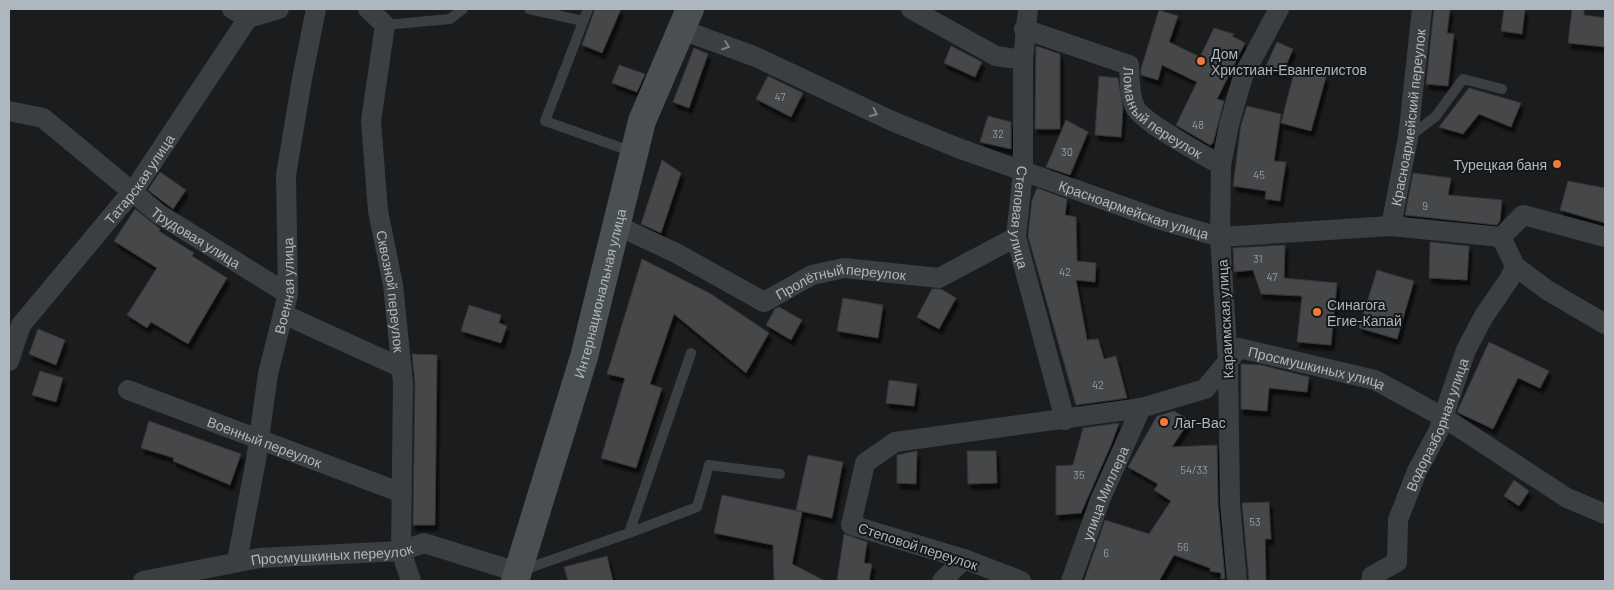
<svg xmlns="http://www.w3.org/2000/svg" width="1614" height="590" viewBox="0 0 1614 590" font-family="Barlow,sans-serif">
  <defs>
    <filter id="shadow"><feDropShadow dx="3" dy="5.5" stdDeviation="1" flood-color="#0009"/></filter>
  </defs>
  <rect width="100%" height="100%" fill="#1b1c1d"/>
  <path fill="#45474a" stroke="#353639" filter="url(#shadow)" d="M 595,9 L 621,9 L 602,53 L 582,45 Z
    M 1434,9 L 1450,9 L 1447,33 L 1454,34 L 1448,86 L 1426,84 Z
    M 1504,9 L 1525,9 L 1522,34 L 1501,31 Z
    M 1572,9 L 1584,9 L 1584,15 L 1605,18 L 1605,47 L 1568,43 Z
    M 1159,10 L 1178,16 L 1169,42 L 1200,57 L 1214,28 L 1234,34 L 1232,36 L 1245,43 L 1217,99 L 1224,101 L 1213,143 L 1210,145 L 1176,125 L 1197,82 L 1162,65 L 1158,80 L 1141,75 L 1141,69 Z
    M 1277,42 L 1293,49 L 1283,73 L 1266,66 Z
    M 951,46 L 982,62 L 975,77 L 944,63 Z
    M 1036,46 L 1060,54 L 1060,129 L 1035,129 Z
    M 694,48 L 708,54 L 689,108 L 673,102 Z
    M 619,65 L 645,74 L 637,92 L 612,83 Z
    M 1295,69 L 1326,77 L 1311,131 L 1281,123 Z
    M 768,76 L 803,93 L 791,117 L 756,99 Z
    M 1099,76 L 1118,78 L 1123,108 L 1121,137 L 1095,135 Z
    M 1469,88 L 1521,103 L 1511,127 L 1479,114 L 1463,134 L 1439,127 Z
    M 1247,106 L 1281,114 L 1274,161 L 1286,162 L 1280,201 L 1265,199 L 1266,191 L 1233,186 L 1241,125 Z
    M 988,116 L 1011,122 L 1011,149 L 980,142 Z
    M 1066,120 L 1088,132 L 1070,175 L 1046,167 Z
    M 662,160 L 681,173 L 661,233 L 641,224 Z
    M 160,172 L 186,190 L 173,209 L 148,190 Z
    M 1413,173 L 1451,178 L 1448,195 L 1502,200 L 1500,221 L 1497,225 L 1405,215 Z
    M 1568,181 L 1605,188 L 1605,223 L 1560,210 Z
    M 1037,188 L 1067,199 L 1065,215 L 1076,217 L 1077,261 L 1096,263 L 1095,282 L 1076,280 L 1087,340 L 1098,339 L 1104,359 L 1116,356 L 1127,398 L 1076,405 L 1028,236 L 1032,200 Z
    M 135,209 L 160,229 L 159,231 L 194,253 L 192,256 L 227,278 L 188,344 L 151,322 L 147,328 L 127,315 L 157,268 L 114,241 Z
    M 1430,242 L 1469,246 L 1467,280 L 1429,278 Z
    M 1285,245 L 1284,278 L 1337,283 L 1331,345 L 1297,342 L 1302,296 L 1261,294 L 1253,270 L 1234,272 L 1233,248 Z
    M 642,259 L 711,294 L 769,333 L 746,373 L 674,314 L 650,384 L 662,388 L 636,468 L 601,458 L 625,378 L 607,374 Z
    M 1377,270 L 1414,281 L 1397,339 L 1359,328 Z
    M 932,289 L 941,289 L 956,298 L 939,329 L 917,317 Z
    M 843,298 L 883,305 L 878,338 L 837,331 Z
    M 469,305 L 501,315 L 499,323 L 507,326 L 501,343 L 461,331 Z
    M 779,307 L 802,320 L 791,340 L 766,325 L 775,309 Z
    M 38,329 L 65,340 L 56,365 L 29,354 Z
    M 1489,342 L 1549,371 L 1540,388 L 1518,378 L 1493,429 L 1457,412 Z
    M 412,354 L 437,355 L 435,525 L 413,525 L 415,383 Z
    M 1241,364 L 1261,365 L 1309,377 L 1307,392 L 1269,388 L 1267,411 L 1241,409 Z
    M 40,371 L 63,378 L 56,402 L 32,395 Z
    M 889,380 L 917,384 L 914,406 L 886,403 Z
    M 1174,411 L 1186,418 L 1186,426 L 1172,447 L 1217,445 L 1218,504 L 1225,579 L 1221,579 L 1221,573 L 1210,571 L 1210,568 L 1174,555 L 1159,581 L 1084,581 L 1105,520 L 1149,534 L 1171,501 L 1154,490 L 1158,484 L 1128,467 L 1157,416 Z
    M 149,421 L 241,454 L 230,485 L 173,461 L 174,458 L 141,448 Z
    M 1119,423 L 1111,445 L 1081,513 L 1056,515 L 1056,466 L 1073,465 L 1083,428 Z
    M 917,451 L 916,484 L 897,483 L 897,455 Z
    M 967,451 L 996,451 L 997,483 L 968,484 Z
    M 808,455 L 843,462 L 832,518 L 796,510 Z
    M 1514,480 L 1529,491 L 1519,506 L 1504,496 Z
    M 722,495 L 802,512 L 792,564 L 825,581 L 774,581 L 773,545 L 714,533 Z
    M 1269,502 L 1271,539 L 1265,539 L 1266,581 L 1249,581 L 1242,503 Z
    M 844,534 L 867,542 L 864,563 L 872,564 L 869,581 L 837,581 Z
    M 607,556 L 613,581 L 568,581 L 564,567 Z"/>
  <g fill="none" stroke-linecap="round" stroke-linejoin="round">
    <path stroke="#3c3f42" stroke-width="10" d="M 529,9 L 583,21
      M 588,9 L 545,121 L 633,152
      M 385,25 L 450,19 L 463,9
      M 1409,137 L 1436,116 L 1463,79 L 1502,89
      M 629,533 L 697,507 L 709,465 L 780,474
      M 523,570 L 629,533 L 691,353"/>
    <g stroke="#3c3f42" stroke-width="20">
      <path d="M 232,9 L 248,18"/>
      <path id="s1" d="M 368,9 L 385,25 L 371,121 L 378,211 L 393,285 L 403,383 L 401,551 L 411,581"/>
      <path d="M 911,9 L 996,56 L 1023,60"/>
      <path id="s2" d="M 1028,9 L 1023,60 L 1023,171 L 1016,237 L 1065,420"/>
      <path id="s3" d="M 680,29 L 756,57 L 892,121 L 958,148 L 1164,221 L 1220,237 L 1391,226 L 1501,237 L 1523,215 L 1605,237"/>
      <path id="s4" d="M 1024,29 L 1129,65 C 1130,78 1129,95 1135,107 C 1142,122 1204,155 1221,165"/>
      <path id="s5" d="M 9,111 L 43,118 L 159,214 L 288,294"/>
      <path id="s6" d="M 616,225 L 676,253 L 764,302 L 812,275 L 844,268 L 939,278 L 1016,237"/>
      <path id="s7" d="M 1391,226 L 1408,138 L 1422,9"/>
      <path d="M 1501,237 L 1515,266 L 1547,290 L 1605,324"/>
      <path d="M 283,314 L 402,368"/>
      <path id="s8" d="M 9,361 L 21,325 L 136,187 L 248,18 L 279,9"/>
      <path id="s9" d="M 128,390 L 402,493"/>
      <path id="s10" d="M 237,561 L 256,460 L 268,374 L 288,294 L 286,175 L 302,79 L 316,9"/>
      <path id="s11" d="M 143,581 L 259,558 L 401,551 L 424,543 L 517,572"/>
      <path d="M 942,581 L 964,559"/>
      <path id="s12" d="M 1021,581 L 964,559 L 851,525 L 865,463 L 895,442 L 1141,408 L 1205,389 L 1239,348 L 1375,380 L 1443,417 L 1567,498 L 1605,514"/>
      <path id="s13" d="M 1071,581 L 1100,500 L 1141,408"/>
      <path d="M 1237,581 L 1230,503 L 1228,363 L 1220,237 L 1221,165 L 1229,125 L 1243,76 L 1279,9"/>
      <path id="s14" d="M 1371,581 L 1372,576 L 1397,562 L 1398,520 L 1417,471 L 1438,432 L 1466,350 L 1484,316 L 1510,278 L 1515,266"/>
    </g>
    <path stroke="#4a4f52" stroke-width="28" id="s15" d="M 515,581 L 584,357 L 642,121 L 690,9"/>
  </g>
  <defs><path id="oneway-chevron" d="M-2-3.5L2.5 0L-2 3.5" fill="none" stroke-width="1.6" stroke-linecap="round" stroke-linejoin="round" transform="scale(1.25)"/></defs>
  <g stroke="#7b8186">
    <use href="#oneway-chevron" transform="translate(726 46) rotate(20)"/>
    <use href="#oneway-chevron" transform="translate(874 113) rotate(25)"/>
  </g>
  <g fill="#f3793d" stroke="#161718" stroke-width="2">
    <circle cx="1201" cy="61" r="5"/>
    <circle cx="1557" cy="164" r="5"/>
    <circle cx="1317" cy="312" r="5"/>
    <circle cx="1164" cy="422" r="5"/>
  </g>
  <g text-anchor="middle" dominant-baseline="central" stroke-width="4" stroke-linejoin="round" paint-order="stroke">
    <g font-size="11" fill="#949ba0">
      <text x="780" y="96">47</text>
      <text x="1198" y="124">48</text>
      <text x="998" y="133">32</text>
      <text x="1067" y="151">30</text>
      <text x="1259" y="174">45</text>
      <text x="1425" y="205">9</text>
      <text x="1258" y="258">31</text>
      <text x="1065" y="271">42</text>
      <text x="1272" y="276">47</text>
      <text x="1098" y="384">42</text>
      <text x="1194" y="469">54/33</text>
      <text x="1079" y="474">35</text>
      <text x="1255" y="521">53</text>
      <text x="1183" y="546">56</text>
      <text x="1106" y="552">6</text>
    </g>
    <g font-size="14" fill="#aeb7bd" stroke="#161718" text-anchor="start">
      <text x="1211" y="53">Дом<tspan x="1211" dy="16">Христиан-Евангелистов</tspan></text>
      <text x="1547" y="164" text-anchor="end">Турецкая баня</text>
      <text x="1327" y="304">Синагога<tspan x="1327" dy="16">Егие-Капай</tspan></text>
      <text x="1174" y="422">Лаг-Вас</text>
    </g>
    <g font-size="14" fill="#aeb7bd" stroke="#161718">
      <text stroke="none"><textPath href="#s4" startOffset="174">Ломаный переулок</textPath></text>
      <text stroke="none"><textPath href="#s7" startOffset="110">Красноармейский переулок</textPath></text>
      <text stroke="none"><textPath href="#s8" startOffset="226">Татарская улица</textPath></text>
      <text stroke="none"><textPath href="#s3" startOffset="489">Красноармейская улица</textPath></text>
      <text stroke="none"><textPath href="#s2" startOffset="209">Степовая улица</textPath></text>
      <text stroke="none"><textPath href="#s5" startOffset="229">Трудовая улица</textPath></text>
      <text stroke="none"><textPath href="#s10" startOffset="280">Военная улица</textPath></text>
      <text stroke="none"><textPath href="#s6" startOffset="249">Пролётный переулок</textPath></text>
      <text stroke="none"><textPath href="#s1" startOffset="292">Сквозной переулок</textPath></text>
      <text stroke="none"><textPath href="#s15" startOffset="300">Интернациональная улица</textPath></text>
      <text transform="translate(1225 319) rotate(-93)">Караимская улица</text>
      <text stroke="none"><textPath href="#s12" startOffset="728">Просмушкиных улица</textPath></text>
      <text stroke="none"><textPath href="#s14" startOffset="179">Водоразборная улица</textPath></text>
      <text stroke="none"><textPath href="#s9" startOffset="146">Военный переулок</textPath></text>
      <text stroke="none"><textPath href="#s13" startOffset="94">улица Миллера</textPath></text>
      <text transform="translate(918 546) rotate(18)">Степовой переулок</text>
      <text stroke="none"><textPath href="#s11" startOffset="191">Просмушкиных переулок</textPath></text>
    </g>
  </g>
  <rect width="1614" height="590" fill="none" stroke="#aeb7bd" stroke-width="20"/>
</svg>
